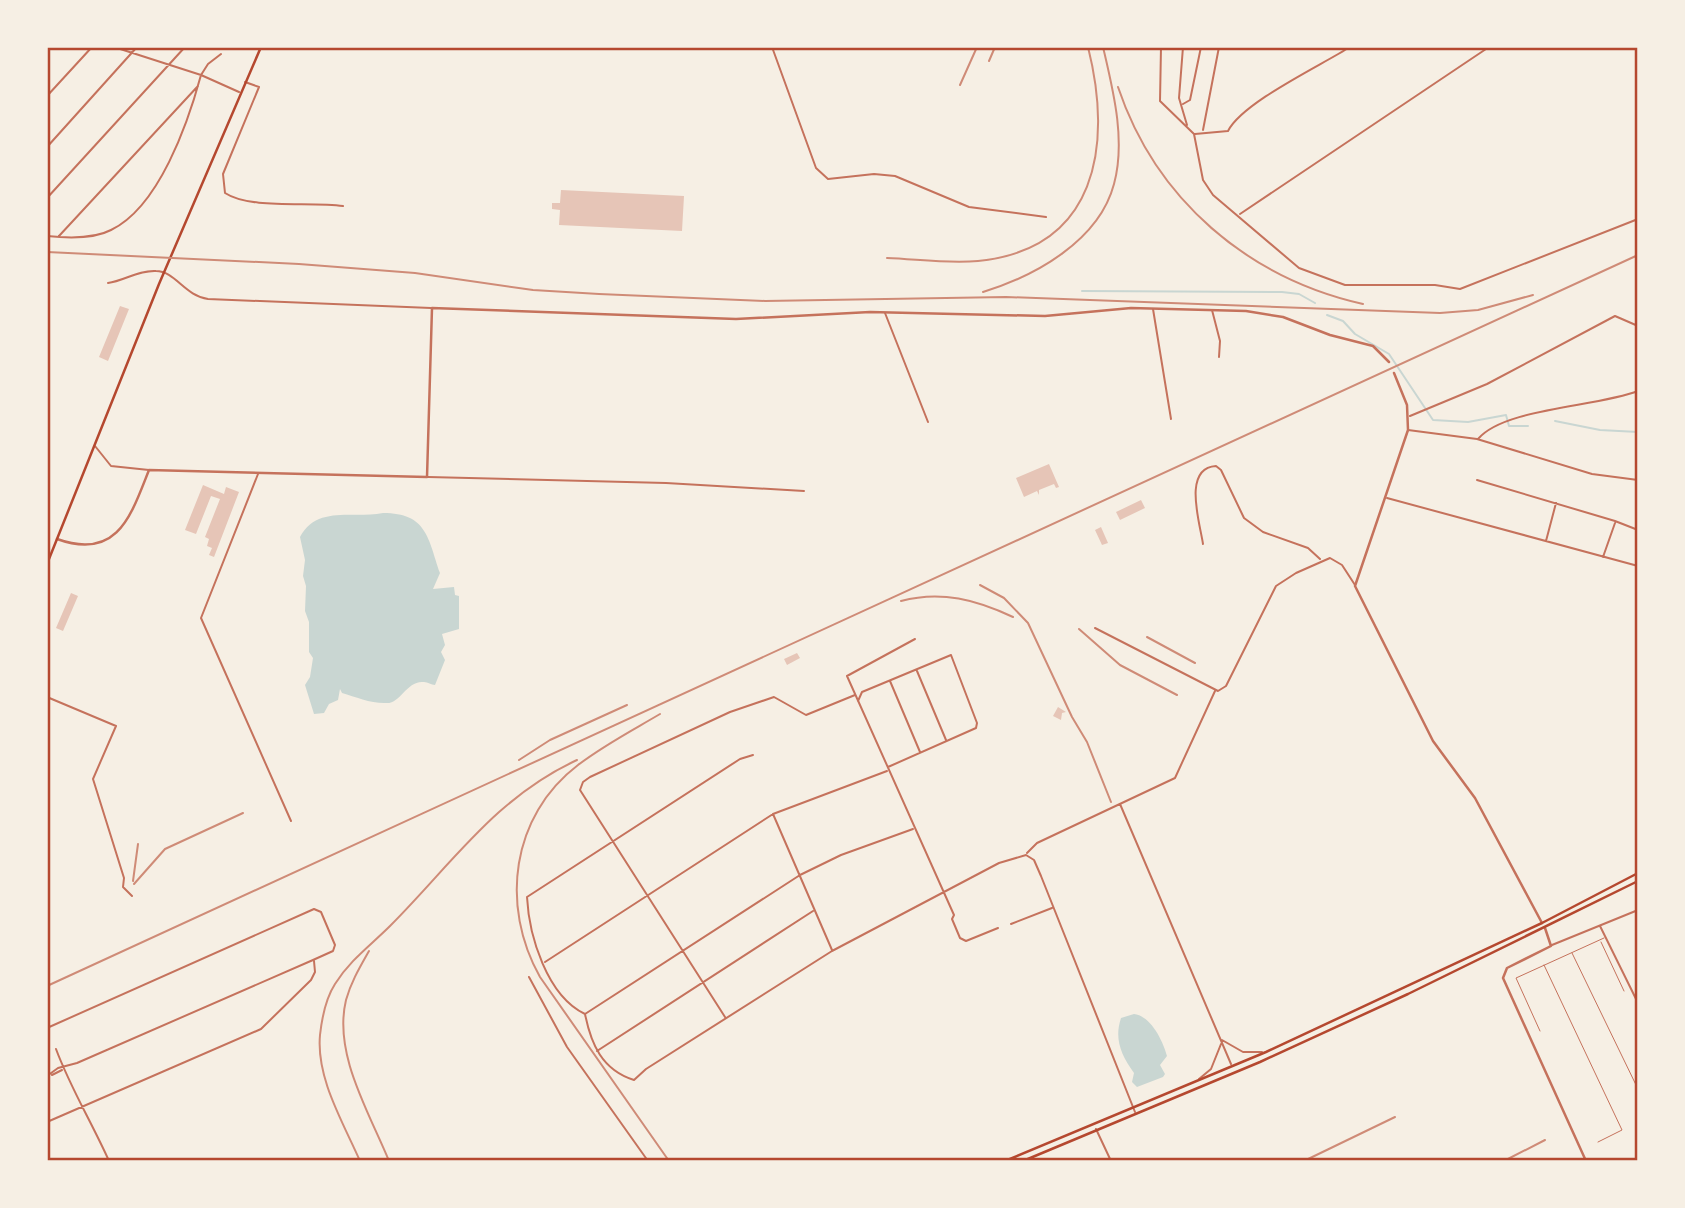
<svg xmlns="http://www.w3.org/2000/svg" width="1685" height="1208" viewBox="0 0 1685 1208" font-family="'Sofia Sans Condensed',sans-serif">
  <rect width="100%" height="100%" fill="#f6efe4"/>
  <path fill="#c9d6d2" d="M 383,513 C 427,513 428,538 440,573 L 433,589 L 454,587 L 455,595 L 459,596 L 459,629 L 442,634 L 445,645 L 441,652 L 445,660 L 435,685 C 431,685 428,682 424,682 C 407,680 401,703 387,703 C 372,704 356,697 342,693 L 340,689 L 338,700 L 329,704 L 324,713 L 314,714 L 305,685 L 310,677 L 313,658 L 309,652 L 309,622 L 305,611 L 306,586 L 303,576 L 305,560 L 300,537 C 317,505 353,519 383,513 Z
    M 1134,1014 C 1151,1016 1163,1041 1167,1056 L 1160,1065 L 1165,1074 L 1163,1077 L 1137,1087 L 1132,1082 L 1134,1073 C 1121,1055 1114,1039 1121,1018 Z"/>
  <g fill="none" stroke-linecap="round" stroke-linejoin="round">
    <path stroke="#c9d6d2" stroke-width="2" d="M 1082,291 L 1282,292 L 1299,294 L 1315,303
      M 1327,315 L 1343,321 L 1355,334 L 1389,354 L 1433,420 L 1468,422 L 1506,415 L 1509,426 L 1528,426
      M 1555,421 L 1600,430 L 1638,432"/>
  </g>
  <path fill="#e6c5b7" d="M 561,190 L 684,196 L 682,231 L 559,225 L 560,210 L 552,209 L 552,203 L 560,203 Z
    M 120,306 L 129,309 L 108,361 L 99,357 Z
    M 1049,464 L 1059,487 L 1056,488 L 1054,484 L 1039,490 L 1039,495 L 1037,491 L 1024,497 L 1016,478 Z
    M 203,485 L 224,494 L 226,487 L 239,492 L 214,557 L 209,555 L 212,548 L 207,546 L 209,539 L 205,537 L 220,499 L 211,496 L 196,534 L 185,530 Z
    M 1141,500 L 1145,508 L 1120,520 L 1116,512 Z
    M 1101,527 L 1108,543 L 1102,545 L 1095,530 Z
    M 71,593 L 78,596 L 63,631 L 56,628 Z
    M 797,653 L 800,658 L 787,665 L 784,659 Z
    M 1058,707 L 1066,712 L 1062,713 L 1061,720 L 1053,716 Z"/>
  <g fill="none" stroke-linecap="round" stroke-linejoin="round">
    <path stroke="#c5725c" stroke-width="1" d="M 1601,942 L 1624,991
      M 1572,953 L 1638,1089
      M 1544,965 L 1622,1130 L 1598,1142
      M 1540,1031 L 1516,978 L 1604,938"/>
    <path stroke="#c5725c" stroke-width="2" d="M 114,47 L 201,75 L 239,92
      M 772,47 L 816,168 L 828,179 L 874,174 L 895,176 L 969,207 L 1046,217
      M 1161,47 L 1160,101 L 1194,134 L 1203,180 L 1213,195 L 1299,268 L 1345,285 L 1435,285 L 1460,289 L 1638,219
      M 1183,47 L 1179,98 L 1187,125
      M 245,82 L 259,87 L 223,174 L 225,193 C 251,210 311,201 343,206
      M 47,96 L 92,47
      M 1183,104 L 1190,100 L 1201,47
      M 1203,130 L 1219,47
      M 1195,134 L 1228,131 C 1243,102 1320,66 1350,47
      M 47,147 L 137,47
      M 47,198 L 185,47
      M 1240,214 L 1489,47
      M 47,236 C 66,238 94,239 111,230 C 159,207 188,123 201,75 L 208,64 L 221,54
      M 59,236 L 198,86
      M 108,283 C 124,281 138,270 156,271 C 175,271 185,296 208,299 L 431,308
      M 1153,309 L 1171,419
      M 1212,310 L 1220,341 L 1219,357
      M 885,313 L 928,422
      M 1410,416 L 1487,384 L 1615,316 L 1638,326
      M 1408,430 L 1477,439 L 1592,474 L 1638,480
      M 1478,439 C 1504,408 1597,407 1638,391
      M 95,446 L 111,466 L 149,470
      M 258,474 L 201,618 L 291,821
      M 428,477 L 666,483 L 804,491
      M 1477,480 L 1615,521 L 1638,530
      M 1387,498 L 1638,566
      M 1546,541 L 1556,503
      M 1203,544 C 1200,523 1182,468 1216,466 L 1221,470 L 1244,518 L 1263,532 L 1308,548 L 1320,559
      M 1603,557 L 1615,523
      M 1095,628 L 1218,691 L 1226,686 L 1276,586 L 1296,573 L 1330,558 L 1342,565 L 1355,585
      M 915,639 L 847,676 L 954,915 L 952,919 L 960,938 L 966,941 L 998,928
      M 917,671 L 946,740
      M 890,681 L 920,752
      M 47,697 L 116,726 L 93,779 L 124,878 L 123,887 L 132,896
      M 858,701 L 862,692 L 951,655 L 977,723 L 976,728 L 888,767
      M 753,755 L 740,759 L 527,897 C 529,936 547,996 585,1014 C 591,1044 602,1070 634,1080 L 646,1069 L 832,951 L 999,863 L 1026,855
      M 1120,804 L 1231,1064
      M 773,814 L 832,950
      M 1027,853 L 1037,843 L 1175,778 L 1215,691
      M 1026,855 L 1034,860 L 1041,876 L 1135,1112
      M 1011,924 L 1052,908
      M 1600,926 L 1638,1003
      M 1552,945 L 1638,910
      M 545,962 L 773,814 L 887,771
      M 529,977 L 567,1047 L 648,1161
      M 585,1014 L 800,875 L 841,855 L 913,829
      M 725,1017 L 580,790 L 583,782 L 590,777 L 730,712 L 774,697 L 806,715 L 855,695
      M 47,1028 L 314,909 L 321,912 L 335,945 L 333,951 L 313,960 L 77,1063 L 58,1068 L 47,1076
      M 1222,1040 L 1243,1052 L 1262,1052
      M 56,1049 C 70,1087 92,1123 109,1161
      M 597,1051 L 813,911
      M 52,1075 L 62,1070
      M 1199,1079 L 1211,1069 L 1221,1044
      M 47,1122 L 261,1029 L 311,980 L 315,972 L 314,961
      M 1096,1129 L 1111,1161"/>
    <path stroke="#c5725c" stroke-width="2.5" d="M 1394,373 L 1407,405 L 1408,430 L 1355,586 L 1433,741 L 1475,798 L 1542,923
      M 57,539 C 118,561 131,515 149,470 L 427,477 L 432,308 L 736,319 L 870,312 L 1045,316 L 1131,308 L 1246,311 L 1283,317 L 1330,335 L 1373,346 L 1389,362
      M 1545,928 L 1551,946 L 1507,968 L 1503,978 L 1586,1161"/>
    <path stroke="#b5482f" stroke-width="2.5" d="M 47,564 L 159,284 L 261,47
      M 1005,1161 L 1266,1052 L 1542,923 L 1638,873
      M 1023,1161 L 1260,1062 L 1408,994 L 1638,881"/>
    <path stroke="#cf8b77" stroke-width="2" d="M 989,61 L 995,47
      M 960,85 L 977,47
      M 1118,87 C 1156,200 1248,278 1363,304
      M 47,252 L 299,264 L 415,273 L 533,290 L 599,294 L 765,301 L 1006,297 L 1440,313 L 1478,310 L 1533,295
      M 887,258 C 916,259 948,264 978,261 C 1097,249 1113,146 1088,47
      M 983,292 C 1035,276 1099,241 1114,184 C 1126,140 1113,90 1103,47
      M 980,585 L 1004,598 L 1028,623 L 1072,717 L 1087,742 L 1111,802
      M 901,601 C 941,590 977,600 1013,617
      M 1079,629 L 1120,665 L 1177,695
      M 1147,637 L 1195,663
      M 660,714 C 633,730 604,745 578,765 C 511,816 500,906 540,977 L 669,1161
      M 519,760 L 550,740 L 627,705
      M 133,881 L 138,844
      M 134,884 L 165,849 L 243,813
      M 369,951 C 360,967 351,982 346,1000 C 333,1054 369,1112 389,1161
      M 47,986 L 1638,255
      M 360,1161 C 343,1122 316,1078 320,1035 C 322,1017 326,998 335,984 C 350,960 371,945 390,926 C 452,864 495,798 577,760
      M 1304,1161 L 1395,1117
      M 1504,1161 L 1545,1140"/>
  </g>
  <rect width="1685" height="1208" fill="none" stroke="#f6efe4" stroke-width="98"/>
  <rect x="49" y="49" width="1587" height="1110" fill="none" stroke="#b5482f" stroke-width="2.5"/>
</svg>
